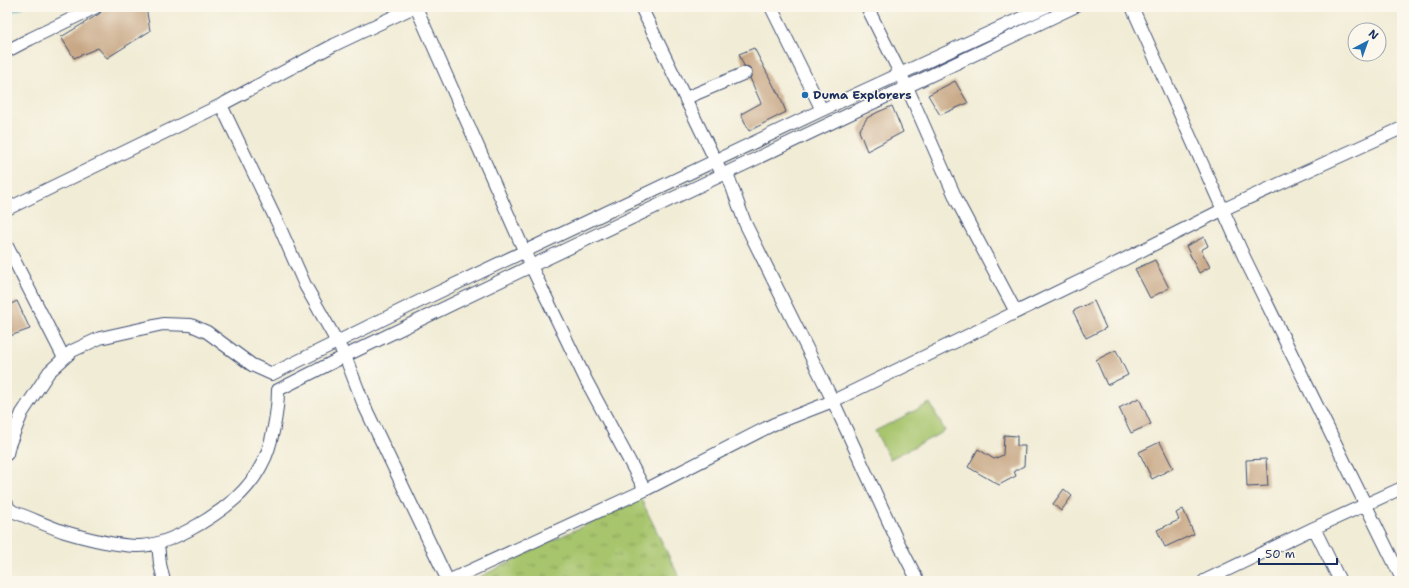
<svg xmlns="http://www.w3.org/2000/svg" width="1409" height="588" viewBox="0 0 1409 588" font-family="'Shantell Sans',sans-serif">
  <defs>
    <pattern id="grass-tufts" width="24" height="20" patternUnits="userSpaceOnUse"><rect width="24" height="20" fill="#a7c56d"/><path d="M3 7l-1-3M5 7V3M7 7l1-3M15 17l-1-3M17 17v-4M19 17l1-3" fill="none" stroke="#87a05d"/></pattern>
  </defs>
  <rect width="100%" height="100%" fill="#fbf7ec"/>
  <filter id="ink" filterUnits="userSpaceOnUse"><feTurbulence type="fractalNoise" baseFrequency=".025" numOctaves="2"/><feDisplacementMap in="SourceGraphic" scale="8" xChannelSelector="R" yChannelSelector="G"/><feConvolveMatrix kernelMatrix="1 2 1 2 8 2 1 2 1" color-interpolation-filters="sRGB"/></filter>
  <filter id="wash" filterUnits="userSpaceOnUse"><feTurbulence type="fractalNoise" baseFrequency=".012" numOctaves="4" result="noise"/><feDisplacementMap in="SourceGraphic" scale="16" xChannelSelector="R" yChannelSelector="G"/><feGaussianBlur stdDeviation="0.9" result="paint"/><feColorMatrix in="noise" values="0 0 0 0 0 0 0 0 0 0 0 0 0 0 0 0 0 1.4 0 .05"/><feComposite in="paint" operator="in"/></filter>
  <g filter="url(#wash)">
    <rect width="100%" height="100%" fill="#f1ecd5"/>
    <path fill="url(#grass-tufts)" stroke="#617a66" d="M 641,499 L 681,581 L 472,581 L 547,543 Z"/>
    <path fill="#a7c56d" stroke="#617a66" d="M 930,403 L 945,431 L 890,459 L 875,431 Z"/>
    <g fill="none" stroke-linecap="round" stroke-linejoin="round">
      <path stroke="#47aac6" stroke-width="3" d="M 7,17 L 13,10 L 22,7"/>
    </g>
    <g id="blocks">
      <path fill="#c8a785" d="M 106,7 L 146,7 L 150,31 L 107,58 L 98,48 L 74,58 L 61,37 L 99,14 Z
        M 754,48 L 778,94 L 779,94 L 786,112 L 749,131 L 741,114 L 761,103 L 750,78 L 752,74 L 752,70 L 749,67 L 744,66 L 739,54 Z
        M 955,81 L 968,103 L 940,115 L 928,95 Z
        M 892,106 L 903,132 L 867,151 L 859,131 L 867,118 L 878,112 Z
        M 1204,237 L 1208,246 L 1201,250 L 1210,267 L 1199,273 L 1186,246 Z
        M 1155,260 L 1169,288 L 1150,298 L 1135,269 Z
        M 17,301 L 30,329 L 7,337 L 7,306 Z
        M 1094,301 L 1106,328 L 1086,338 L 1073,311 Z
        M 1116,350 L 1128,375 L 1107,385 L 1096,360 Z
        M 1139,398 L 1151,424 L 1131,433 L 1119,408 Z
        M 1004,435 L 1017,436 L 1017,446 L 1025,446 L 1024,466 L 1014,471 L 1016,476 L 999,485 L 968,467 L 978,449 L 994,459 L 1003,455 Z
        M 1160,442 L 1173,468 L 1152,479 L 1139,452 Z
        M 1266,459 L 1268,486 L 1247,487 L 1246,460 Z
        M 1064,489 L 1072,496 L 1061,511 L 1053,504 Z
        M 1183,509 L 1194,534 L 1165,547 L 1157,530 L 1179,520 L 1176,513 Z"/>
    </g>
  </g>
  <g filter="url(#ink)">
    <use href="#blocks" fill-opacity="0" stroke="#3b4b70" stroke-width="1"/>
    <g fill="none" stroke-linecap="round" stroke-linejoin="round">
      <g stroke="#3b4b70" stroke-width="14">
        <path id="minor" d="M 416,7 L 531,266 L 586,380 L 645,490
          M 641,7 L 719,168
          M 771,7 L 822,110
          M 867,7 L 907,87 L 957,201 L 1016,312
          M 1132,7 L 1245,259 L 1402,579
          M 7,51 L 30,39 L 96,7
          M 686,98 L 745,73
          M 221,105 L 280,228 L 305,285 L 345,356 L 364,405 L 448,581
          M 727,173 L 745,223 L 833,401 L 897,540 L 918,581
          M 7,209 L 221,105 L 334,45 L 414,7
          M 7,246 L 64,358
          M 7,454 L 9,445 L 22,413 L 49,372 L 72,351 L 100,338 L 163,324 L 191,325 L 207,332 L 252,365 L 272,374 L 420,301 L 822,110 L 1045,7
          M 7,504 L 9,509 L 14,512 C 31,518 47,526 65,532 C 85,538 115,545 136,546 C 168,547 213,518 236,498 C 246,489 256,476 262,464 C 272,447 278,410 278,390 L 345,356 L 531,266 L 1074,7
          M 1314,528 L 1340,581
          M 158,543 L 160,564 L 164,581
          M 448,581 L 645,490 L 774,424 L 833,401 L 1107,268 L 1222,210 L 1402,128
          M 1204,581 L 1314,528 L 1402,488"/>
      </g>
      <use href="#minor" stroke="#fff" stroke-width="12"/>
    </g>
  </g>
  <circle fill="#1f6fb2" stroke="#fbf7ec" stroke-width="1.5" cx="805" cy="95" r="4"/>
  <g text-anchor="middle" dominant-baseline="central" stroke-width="3" stroke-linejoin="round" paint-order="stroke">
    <g font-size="12" font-weight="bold" fill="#1b2f5e" stroke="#fbf7ec" text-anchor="start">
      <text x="813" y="95">Duma Explorers</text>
    </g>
  </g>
  <rect width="1409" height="588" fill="none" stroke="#fbf7ec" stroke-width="24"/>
  <g transform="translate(1367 42) rotate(41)"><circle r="19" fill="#fbf7ec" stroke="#a1a7b3"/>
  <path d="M0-3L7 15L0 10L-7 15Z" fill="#1f6fb2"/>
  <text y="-6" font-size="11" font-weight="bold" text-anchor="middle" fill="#1b2f5e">N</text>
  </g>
  <path d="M1259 558v6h78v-6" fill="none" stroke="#1b2f5e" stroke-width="2"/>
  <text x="1265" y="558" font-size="12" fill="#1b2f5e" stroke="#fbf7ec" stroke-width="3" paint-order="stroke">50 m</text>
</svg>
